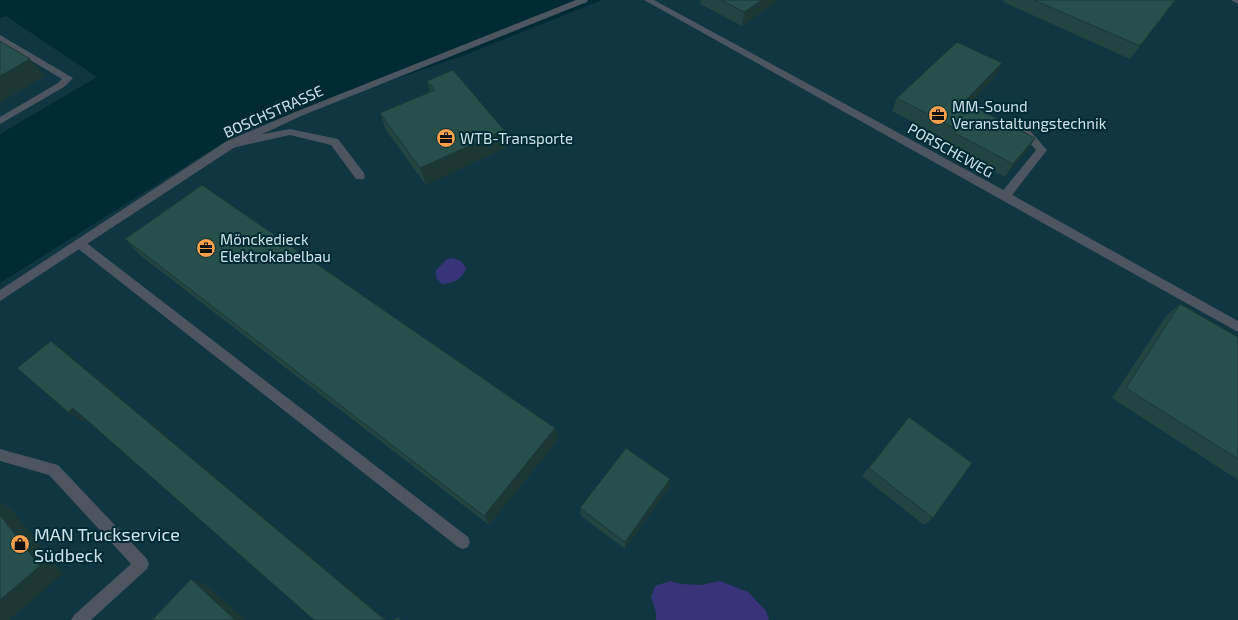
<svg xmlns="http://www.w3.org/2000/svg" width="1238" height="620" viewBox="0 0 1238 620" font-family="'Exo 2',sans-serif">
  <rect width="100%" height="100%" fill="#002a34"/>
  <path fill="#103641" d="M 602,0 L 1238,0 L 1238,620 L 0,620 L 0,283 L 240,132 L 459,57 Z
    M 6,16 L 97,77 L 0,134 L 0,18 Z"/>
  <path fill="#383479" d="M 452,258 L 461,261 L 466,268 C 463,279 452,284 442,284 L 436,278 L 436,270 L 447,259 Z
    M 670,581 L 681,584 L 700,585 L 720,581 L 748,592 L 766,611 L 769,620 L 656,620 L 656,612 L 651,597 L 655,586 Z"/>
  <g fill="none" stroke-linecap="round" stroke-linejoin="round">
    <path fill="#4c5560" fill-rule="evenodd" d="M 0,35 L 73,78 L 64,87 L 0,124 L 0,117 L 58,83 L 62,79 L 0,42 Z
      M 1020,123 L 1024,124 L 1047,150 L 1009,199 L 1001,199 L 1000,196 L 1001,193 L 1036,150 L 1015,126 Z
      M 290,129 L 338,139 L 364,173 L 365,176 L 364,179 L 356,179 L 331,145 L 290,135 L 232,148 L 228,147 L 227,144 L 228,141 L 232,140 Z
      M 80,240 L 84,241 L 468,537 L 470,542 L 468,547 L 463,549 L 458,547 L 76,247 L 74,244 L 76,241 Z
      M 0,449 L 58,465 L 147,559 L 149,564 L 147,569 L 91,620 L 71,620 L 74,615 L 131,564 L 49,475 L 0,461 Z"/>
    <path fill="#4c5560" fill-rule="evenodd" d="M 576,0 L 588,0 L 587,2 L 301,116 L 235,147 L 0,301 L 0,290 L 227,141 L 295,112 Z
      M 644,0 L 654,0 L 1009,193 L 1238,321 L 1238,332 Z
      M 1231,0 L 1238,0 L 1238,4 Z"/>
  </g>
  <path fill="#224541" d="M 701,0 L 776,0 L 776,2 L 742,26 L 700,4 Z
    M 1004,0 L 1176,0 L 1130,59 L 1003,2 Z
    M 995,77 L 968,104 L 1035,138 L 1026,152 L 1005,177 L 947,147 L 950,142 L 892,111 L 897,98 Z
    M 427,81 L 507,147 L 426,185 L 386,130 L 380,113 L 430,92 Z
    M 125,239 L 558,440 L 489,525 L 140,255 Z
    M 1180,304 L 1238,337 L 1238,480 L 1112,398 L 1166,316 Z
    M 909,417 L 933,518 L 924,525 L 862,476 Z
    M 669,488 L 625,549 L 581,516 L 580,508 Z"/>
  <path fill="#1b3835" d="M 762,0 L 776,0 L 776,2 L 742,26 L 744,12 Z
    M 30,59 L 45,76 L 0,103 L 0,76 Z
    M 1002,63 L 995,77 L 957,116 L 964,102 Z
    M 504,130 L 507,147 L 426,185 L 420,168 Z
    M 1035,138 L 1026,152 L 1005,177 L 1013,164 Z
    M 51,341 L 66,352 L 387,620 L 385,620 Z
    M 73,408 L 88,418 L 83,422 L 68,412 Z
    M 555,428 L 558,440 L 489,525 L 484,516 Z
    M 670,479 L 669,488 L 625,549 L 625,542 Z
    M 0,503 L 10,507 L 63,574 L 9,620 L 0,620 Z
    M 191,579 L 208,586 L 245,620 L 235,620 Z"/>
  <path fill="#27504c" stroke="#1b3835" d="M 721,0 L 762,0 L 744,12 Z
    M 1034,0 L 1175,0 L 1140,46 Z
    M 0,41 L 30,59 L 0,76 Z
    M 957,42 L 1002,63 L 964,102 L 1035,138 L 1013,164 L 955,133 L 958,130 L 897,98 Z
    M 453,70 L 504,130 L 420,168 L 380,113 L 435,90 L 427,81 Z
    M 202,185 L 555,428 L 484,516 L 125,239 Z
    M 1180,304 L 1238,337 L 1238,459 L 1126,388 Z
    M 51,341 L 385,620 L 314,620 L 73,408 L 68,412 L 17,368 Z
    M 909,417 L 972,463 L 933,518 L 869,468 Z
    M 626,448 L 670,479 L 625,542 L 580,508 Z
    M 0,515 L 40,566 L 0,600 Z
    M 191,579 L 235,620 L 152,620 Z
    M 397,617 L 401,620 L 394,620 Z"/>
  <defs>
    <g id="office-disc" transform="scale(1)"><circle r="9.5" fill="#f9a04c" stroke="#002a34"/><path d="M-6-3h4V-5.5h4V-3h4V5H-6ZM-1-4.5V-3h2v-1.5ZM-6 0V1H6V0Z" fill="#111"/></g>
    <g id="shop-disc" transform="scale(1)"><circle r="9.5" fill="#f9a04c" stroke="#002a34"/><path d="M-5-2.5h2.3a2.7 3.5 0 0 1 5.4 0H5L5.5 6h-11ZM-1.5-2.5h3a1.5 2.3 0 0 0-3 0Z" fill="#111"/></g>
  </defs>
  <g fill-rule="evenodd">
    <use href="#office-disc" x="938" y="115"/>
    <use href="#office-disc" x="446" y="138"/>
    <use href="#office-disc" x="206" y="248"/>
    <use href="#shop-disc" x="20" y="544"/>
  </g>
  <g text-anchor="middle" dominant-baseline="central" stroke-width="4" stroke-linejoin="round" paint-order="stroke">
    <g font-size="15" fill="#cee3e9" stroke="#002a34" text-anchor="start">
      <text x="952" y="106">MM-Sound<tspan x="952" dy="17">Veranstaltungstechnik</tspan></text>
      <text x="460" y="138">WTB-Transporte</text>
      <text x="220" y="239">Mönckedieck<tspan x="220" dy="17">Elektrokabelbau</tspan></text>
    </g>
    <g font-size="15" fill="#cee3e9" stroke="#002a34">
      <text transform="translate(273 111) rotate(-24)">BOSCHSTRASSE</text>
      <text transform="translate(951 150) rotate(29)">PORSCHEWEG</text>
    </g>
    <g font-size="18" fill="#cee3e9" stroke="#002a34" text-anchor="start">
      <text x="34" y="534">MAN Truckservice<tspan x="34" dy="21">Südbeck</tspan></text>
    </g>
  </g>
</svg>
